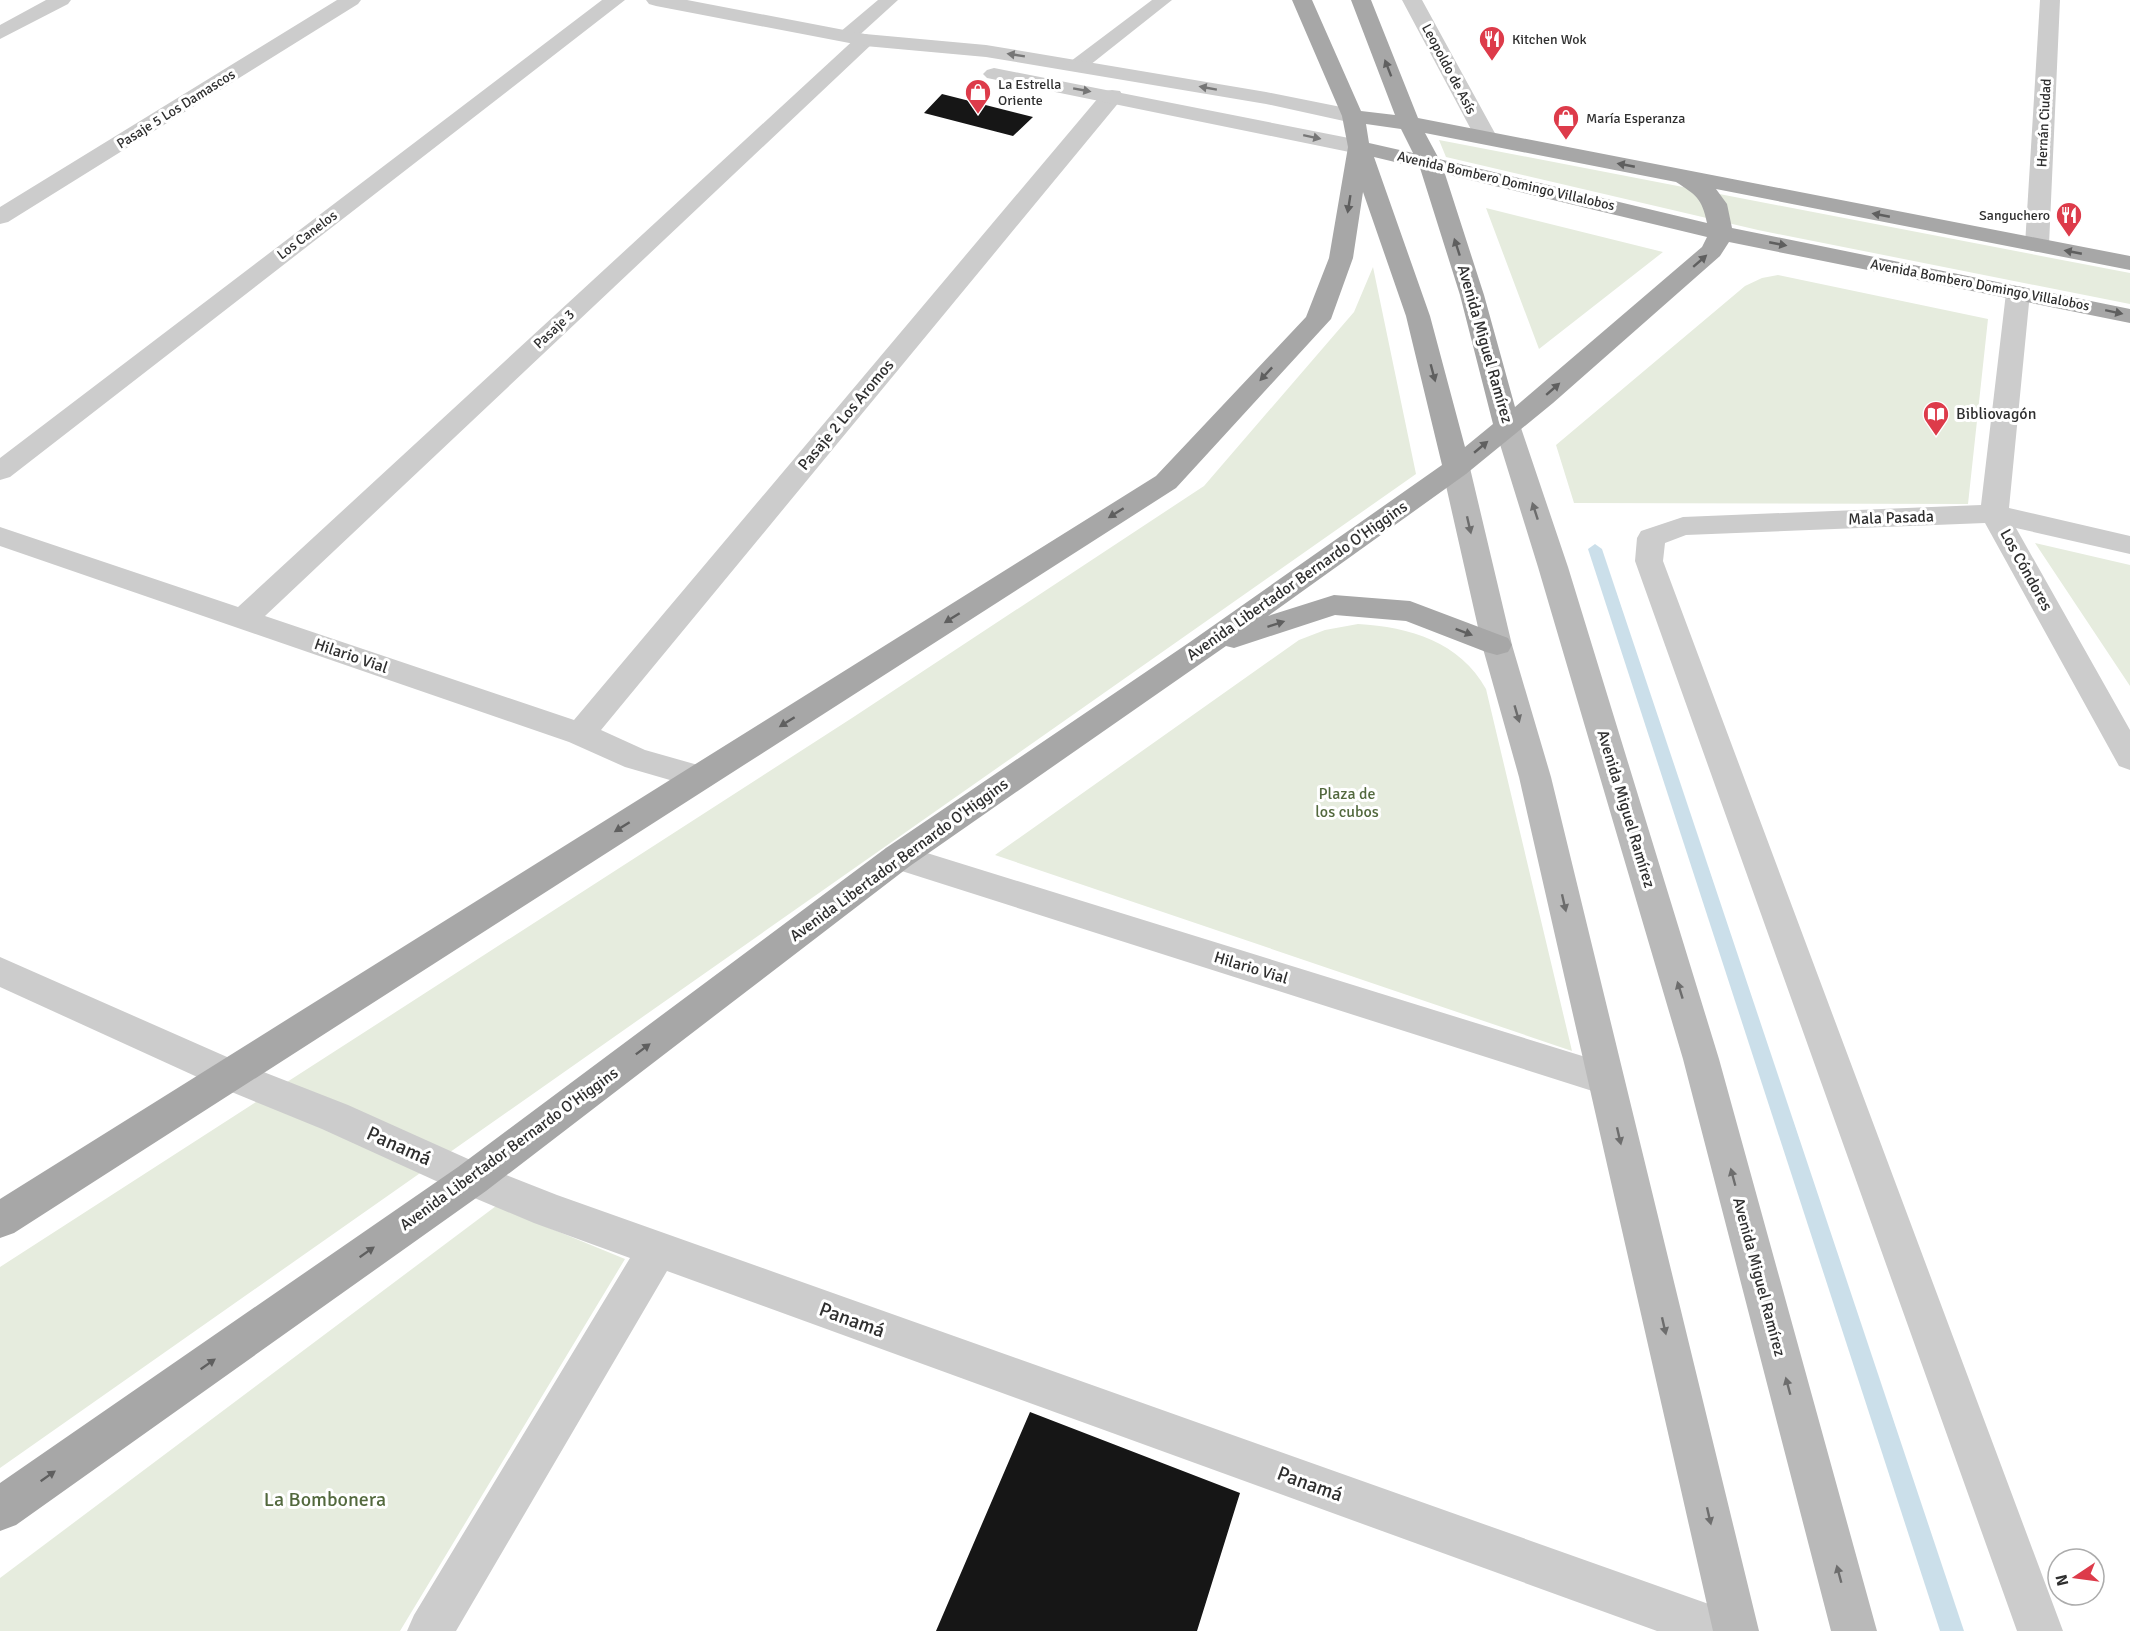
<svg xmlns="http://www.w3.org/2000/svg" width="2130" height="1631" viewBox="0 0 2130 1631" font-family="Signika,sans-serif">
  <rect width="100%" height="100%" fill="#fff"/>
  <path fill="#e6ecde" d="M 1439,140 L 2130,273 L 2130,304 L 1758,230 L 1446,157 Z
    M 1486,208 L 1663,252 L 1539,349 Z
    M 1373,267 L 1416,474 L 0,1468 L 0,1267 L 852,718 L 1204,486 L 1354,312 Z
    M 1778,275 L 1988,319 L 1968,504 L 1574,503 L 1556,445 L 1745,286 L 1762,278 Z
    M 2035,543 L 2130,565 L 2130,686 Z
    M 1358,624 C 1410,627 1460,642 1486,689 L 1572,1051 L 995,855 L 1299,640 L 1325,630 Z
    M 496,1206 L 625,1259 L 400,1631 L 0,1631 L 0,1578 Z"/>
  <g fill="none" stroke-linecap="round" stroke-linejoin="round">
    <path fill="#cbdfea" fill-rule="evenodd" d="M 1595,544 L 1602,549 L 1964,1631 L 1940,1631 L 1588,549 Z"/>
  </g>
  <path fill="#161616" d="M 942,94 L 1033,117 L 1013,136 L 924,113 Z
    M 1030,1412 L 1240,1493 L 1197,1631 L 936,1631 Z"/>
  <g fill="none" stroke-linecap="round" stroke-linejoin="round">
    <path fill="#ccc" fill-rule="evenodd" d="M 878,0 L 898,0 L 854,40 L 840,40 L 838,36 L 840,32 Z
      M 1152,0 L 1172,0 L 1085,69 L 1071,69 L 1068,65 L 1071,61 Z"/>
    <path fill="#ccc" fill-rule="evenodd" d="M 46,0 L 71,0 L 68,4 L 0,39 L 0,25 Z
      M 337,0 L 361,0 L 358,4 L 8,222 L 0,224 L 0,207 Z
      M 602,0 L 625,0 L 10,477 L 0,480 L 0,458 Z
      M 2040,0 L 2060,0 L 2049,245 L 2045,250 L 2037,252 L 2029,250 L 2025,245 Z
      M 865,34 L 872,36 L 875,40 L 872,44 L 265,616 L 574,720 L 1104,91 L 1112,90 L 1120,91 L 1123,96 L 1120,101 L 601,730 L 645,750 L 712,769 L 717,777 L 712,785 L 701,789 L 625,767 L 569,742 L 0,546 L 0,527 L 238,607 L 858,36 Z
      M 2018,286 L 2027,288 L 2030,293 L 2009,508 L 2130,536 L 2130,554 L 2016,528 L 2130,730 L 2130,770 L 2119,766 L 1985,523 L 1686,535 L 1665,543 L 1663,561 L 2063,1631 L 2017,1631 L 1635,561 L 1637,538 L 1641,531 L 1683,517 L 1981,505 L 2006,293 L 2009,288 Z
      M 898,844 L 1605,1063 L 1618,1068 L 1624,1079 L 1618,1090 L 1605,1095 L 886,866 L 881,857 L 886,848 Z
      M 0,957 L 243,1064 L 348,1105 L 486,1167 L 557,1195 L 1720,1608 L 1736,1615 L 1743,1631 L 1657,1631 L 667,1271 L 456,1631 L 407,1631 L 414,1615 L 630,1258 L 534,1223 L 458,1191 L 322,1129 L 217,1086 L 0,987 Z"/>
    <path fill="#ccc" fill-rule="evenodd" d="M 646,0 L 687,0 L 865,34 L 986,45 L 1266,92 L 1361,111 L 1364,116 L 1361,121 L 1353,123 L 1266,104 L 986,57 L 865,46 L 656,6 L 649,4 Z
      M 1402,0 L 1422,0 L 1497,137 L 1494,142 L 1486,144 L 1478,142 L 1475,137 Z
      M 994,68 L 1359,140 L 1367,142 L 1370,147 L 1367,152 L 1359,154 L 987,78 L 983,74 L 987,70 Z"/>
    <path fill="#b9b9b9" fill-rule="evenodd" d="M 1507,417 L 1516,419 L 1520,425 L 1568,567 L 1719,1059 L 1877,1631 L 1831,1631 L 1683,1059 L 1538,567 L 1494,425 L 1498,419 Z
      M 1456,459 L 1466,462 L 1470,468 L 1512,645 L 1551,777 L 1759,1631 L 1713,1631 L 1519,777 L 1482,645 L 1442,468 L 1446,462 Z"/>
    <path fill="#a7a7a7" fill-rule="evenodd" d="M 1292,0 L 1312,0 L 1361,111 L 1395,115 L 1351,0 L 1371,0 L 1418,118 L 2130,256 L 2130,270 L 1716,189 L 1727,204 L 1732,228 L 2130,309 L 2130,323 L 1729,242 L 1720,256 L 1553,403 L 1466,474 L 1268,616 L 1334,595 L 1410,601 L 1508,638 L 1512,645 L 1508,652 L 1497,655 L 1486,652 L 1406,621 L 1335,615 L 1234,648 L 1226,646 L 910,866 L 486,1191 L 16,1525 L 0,1531 L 0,1483 L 458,1167 L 886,848 L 1190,642 L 1442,465 L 1406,316 L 1363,192 L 1353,258 L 1331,319 L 1176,488 L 14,1233 L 0,1238 L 0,1199 L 1156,476 L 1306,317 L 1329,258 L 1348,147 L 1342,116 ZM 1366,124 L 1401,129 L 1413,153 L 1369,143 ZM 1425,133 L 1676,182 C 1696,195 1702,198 1707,223 L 1439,159 ZM 1374,157 L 1420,168 L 1460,295 L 1493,424 L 1465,447 L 1430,316 ZM 1445,174 L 1707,237 L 1702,247 L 1515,407 L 1484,295 Z"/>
  </g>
  <defs><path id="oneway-solid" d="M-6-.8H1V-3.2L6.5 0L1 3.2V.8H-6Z" transform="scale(1.5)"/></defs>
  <g fill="#767676">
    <use href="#oneway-solid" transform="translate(1016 55) rotate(-171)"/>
    <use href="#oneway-solid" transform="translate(1208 88) rotate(-170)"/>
    <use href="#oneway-solid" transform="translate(1082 90) rotate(10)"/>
    <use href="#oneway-solid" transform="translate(1312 137) rotate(12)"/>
  </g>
  <g fill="#5f5f5f">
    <use href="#oneway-solid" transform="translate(1388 68) rotate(-111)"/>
    <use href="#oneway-solid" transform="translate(1626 165) rotate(-169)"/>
    <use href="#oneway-solid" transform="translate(1349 204) rotate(99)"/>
    <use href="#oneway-solid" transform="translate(1881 215) rotate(-169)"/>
    <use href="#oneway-solid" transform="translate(1778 244) rotate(11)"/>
    <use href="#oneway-solid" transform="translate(1457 247) rotate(-108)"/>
    <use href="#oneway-solid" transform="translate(2073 252) rotate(-169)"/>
    <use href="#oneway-solid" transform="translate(1700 261) rotate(-41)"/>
    <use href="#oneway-solid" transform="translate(2114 312) rotate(12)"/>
    <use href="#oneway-solid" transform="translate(1433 373) rotate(75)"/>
    <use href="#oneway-solid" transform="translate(1266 374) rotate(133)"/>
    <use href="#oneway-solid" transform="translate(1553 389) rotate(-41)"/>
    <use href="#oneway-solid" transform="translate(1481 447) rotate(-40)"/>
    <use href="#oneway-solid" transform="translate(1116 513) rotate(148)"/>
    <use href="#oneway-solid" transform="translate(952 618) rotate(148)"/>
    <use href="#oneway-solid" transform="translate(1276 624) rotate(-18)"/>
    <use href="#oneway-solid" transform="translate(1464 632) rotate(21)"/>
    <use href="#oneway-solid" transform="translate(787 722) rotate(148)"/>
    <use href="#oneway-solid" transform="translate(622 827) rotate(148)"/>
    <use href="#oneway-solid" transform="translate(643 1049) rotate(-37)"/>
    <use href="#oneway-solid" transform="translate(367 1252) rotate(-35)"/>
    <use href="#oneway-solid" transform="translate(208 1364) rotate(-35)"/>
    <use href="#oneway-solid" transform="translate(48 1476) rotate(-35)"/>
  </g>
  <g fill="#6d6d6d">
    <use href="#oneway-solid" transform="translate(1535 511) rotate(-108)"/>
    <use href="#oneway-solid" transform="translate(1469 525) rotate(77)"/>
    <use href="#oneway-solid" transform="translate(1517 714) rotate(74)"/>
    <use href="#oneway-solid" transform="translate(1564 903) rotate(77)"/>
    <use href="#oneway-solid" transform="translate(1680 990) rotate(-107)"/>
    <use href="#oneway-solid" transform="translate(1619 1136) rotate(77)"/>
    <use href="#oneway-solid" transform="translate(1733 1177) rotate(-105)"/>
    <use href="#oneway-solid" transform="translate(1664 1326) rotate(77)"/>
    <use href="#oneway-solid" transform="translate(1788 1386) rotate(-105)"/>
    <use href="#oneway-solid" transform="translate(1709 1516) rotate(77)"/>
    <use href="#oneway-solid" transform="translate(1839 1574) rotate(-105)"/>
  </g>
  <defs>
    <g id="restaurant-pin" transform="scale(1.35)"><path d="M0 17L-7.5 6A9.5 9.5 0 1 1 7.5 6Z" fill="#dd3b4a" stroke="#fff"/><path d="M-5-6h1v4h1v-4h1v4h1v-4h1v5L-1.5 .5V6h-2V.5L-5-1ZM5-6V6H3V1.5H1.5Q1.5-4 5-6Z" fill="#fff"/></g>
    <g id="shop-pin" transform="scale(1.35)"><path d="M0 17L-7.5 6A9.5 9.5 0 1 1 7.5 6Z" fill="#dd3b4a" stroke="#fff"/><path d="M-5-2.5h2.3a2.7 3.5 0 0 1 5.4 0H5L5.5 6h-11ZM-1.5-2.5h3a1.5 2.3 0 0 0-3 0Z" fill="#fff"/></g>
    <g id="library-pin" transform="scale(1.35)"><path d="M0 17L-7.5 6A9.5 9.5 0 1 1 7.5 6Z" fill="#dd3b4a" stroke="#fff"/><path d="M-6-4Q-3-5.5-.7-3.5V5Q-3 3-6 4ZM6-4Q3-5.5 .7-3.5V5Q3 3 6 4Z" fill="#fff"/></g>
  </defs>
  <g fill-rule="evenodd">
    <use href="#restaurant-pin" x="1492" y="39"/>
    <use href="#shop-pin" x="978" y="92"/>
    <use href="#shop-pin" x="1566" y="118"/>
    <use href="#restaurant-pin" x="2069" y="215"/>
    <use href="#library-pin" x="1936" y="414"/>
  </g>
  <g text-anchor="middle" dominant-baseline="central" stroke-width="6" stroke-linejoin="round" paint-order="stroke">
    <g font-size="14" fill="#2f2f2f" stroke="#fff" text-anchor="start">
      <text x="1512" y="39">Kitchen Wok</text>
      <text x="998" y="84">La Estrella<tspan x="998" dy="16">Oriente</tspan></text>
      <text x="1586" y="118">María Esperanza</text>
      <text x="2050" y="215" text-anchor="end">Sanguchero</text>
    </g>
    <g font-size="14" fill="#2f2f2f" stroke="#fff">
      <text transform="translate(1449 69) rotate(62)">Leopoldo de Asís</text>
      <text transform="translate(176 109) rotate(-32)">Pasaje 5 Los Damascos</text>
      <text transform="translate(2044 123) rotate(-87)">Hernán Ciudad</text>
      <text transform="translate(1506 181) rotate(13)">Avenida Bombero Domingo Villalobos</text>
      <text transform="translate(307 235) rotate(-37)">Los Canelos</text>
      <text transform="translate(1980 285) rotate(11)">Avenida Bombero Domingo Villalobos</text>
      <text transform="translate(554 329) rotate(-43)">Pasaje 3</text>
    </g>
    <g font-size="16" fill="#2f2f2f" stroke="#fff">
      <text transform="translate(1485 344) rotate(74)">Avenida Miguel Ramírez</text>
      <text transform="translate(846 415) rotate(-50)">Pasaje 2 Los Aromos</text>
      <text transform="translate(1891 518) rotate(-2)">Mala Pasada</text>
      <text transform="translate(2026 570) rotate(61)">Los Cóndores</text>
      <text transform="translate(1297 581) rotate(-35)">Avenida Libertador Bernardo O'Higgins</text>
      <text transform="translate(351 656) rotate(19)">Hilario Vial</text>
      <text transform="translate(1626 809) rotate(73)">Avenida Miguel Ramírez</text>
      <text transform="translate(899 860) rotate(-36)">Avenida Libertador Bernardo O'Higgins</text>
      <text transform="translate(1251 968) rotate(17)">Hilario Vial</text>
      <text transform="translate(509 1149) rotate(-36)">Avenida Libertador Bernardo O'Higgins</text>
      <text transform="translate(1759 1277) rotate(75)">Avenida Miguel Ramírez</text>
    </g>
    <g font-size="16" fill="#2f2f2f" stroke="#fff" text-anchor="start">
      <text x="1956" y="414">Bibliovagón</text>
    </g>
    <g font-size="16" fill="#53693e" stroke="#fff">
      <text x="1347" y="794">Plaza de<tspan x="1347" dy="18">los cubos</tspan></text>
    </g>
    <g font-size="20" fill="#2f2f2f" stroke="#fff">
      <text transform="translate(399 1146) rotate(24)">Panamá</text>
      <text transform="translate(852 1320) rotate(20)">Panamá</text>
      <text transform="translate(1310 1484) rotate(20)">Panamá</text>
    </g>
    <g font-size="20" fill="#53693e" stroke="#fff">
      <text x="325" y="1499">La Bombonera</text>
    </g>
  </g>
  <g transform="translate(2076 1577) rotate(257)"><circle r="28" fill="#ffffff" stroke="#acacac" stroke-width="1.5"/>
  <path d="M0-4.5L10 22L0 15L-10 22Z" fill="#dd3b4a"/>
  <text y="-9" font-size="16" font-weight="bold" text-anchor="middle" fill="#2f2f2f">N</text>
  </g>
</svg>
